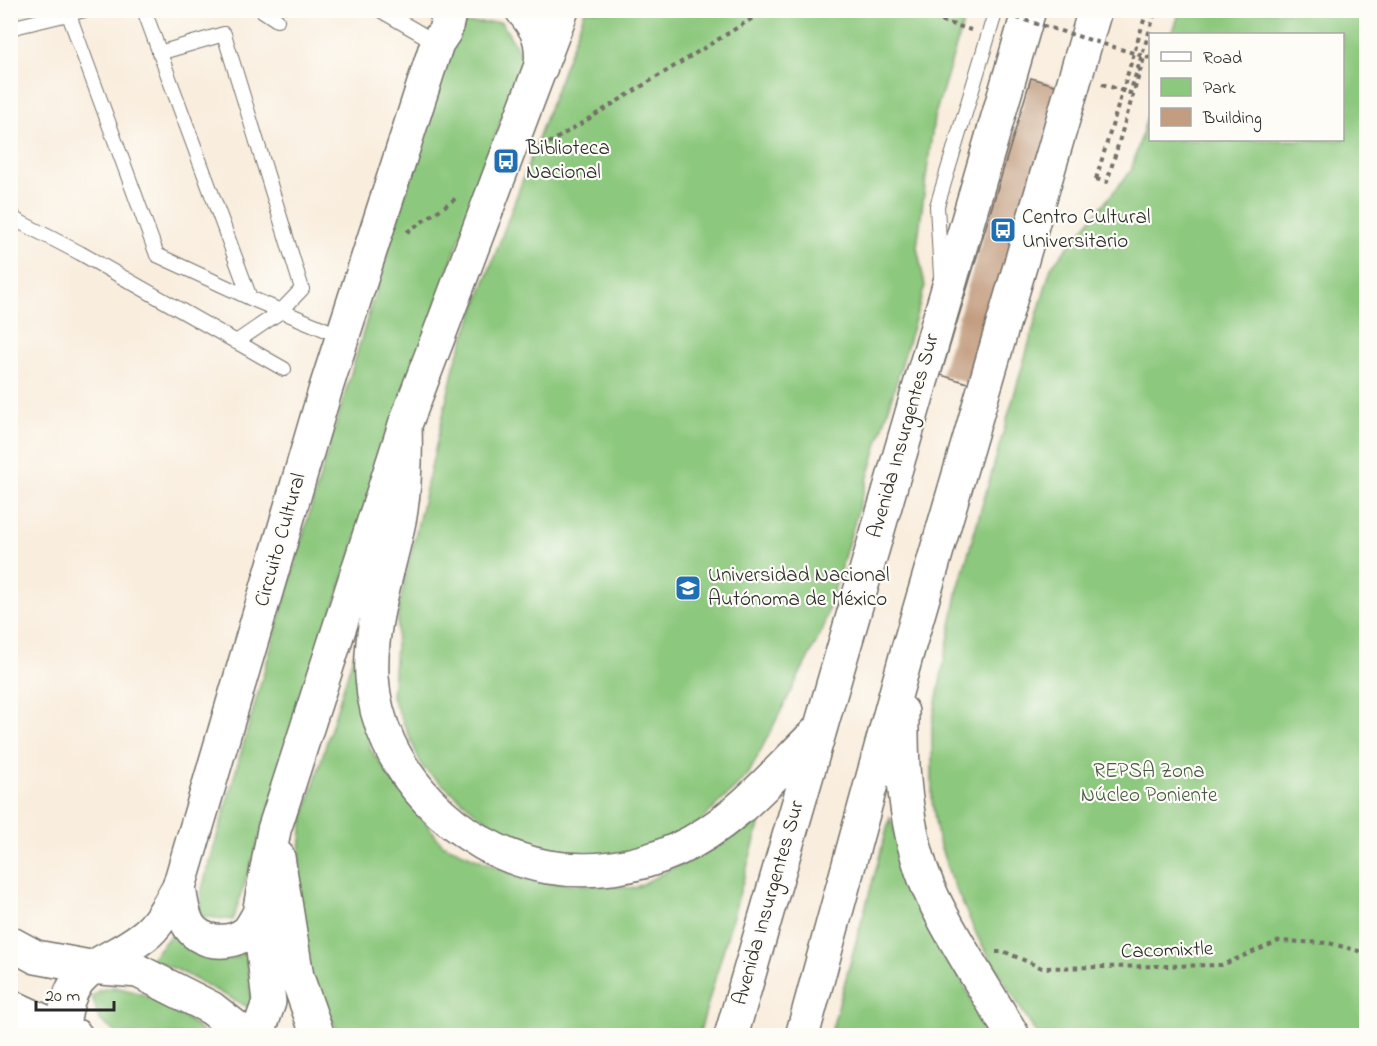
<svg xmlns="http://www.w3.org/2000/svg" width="1377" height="1046" viewBox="0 0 1377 1046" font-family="'Indie Flower',sans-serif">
  <rect width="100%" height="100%" fill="#fdfcf7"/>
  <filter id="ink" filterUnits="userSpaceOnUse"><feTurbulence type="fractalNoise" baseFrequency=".0167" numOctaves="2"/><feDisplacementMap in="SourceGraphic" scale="12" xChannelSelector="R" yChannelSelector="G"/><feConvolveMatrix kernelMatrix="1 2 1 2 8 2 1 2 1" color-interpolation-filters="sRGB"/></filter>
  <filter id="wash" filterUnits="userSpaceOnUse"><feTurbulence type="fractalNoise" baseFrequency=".008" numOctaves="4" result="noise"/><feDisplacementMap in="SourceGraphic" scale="24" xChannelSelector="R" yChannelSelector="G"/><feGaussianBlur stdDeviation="1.35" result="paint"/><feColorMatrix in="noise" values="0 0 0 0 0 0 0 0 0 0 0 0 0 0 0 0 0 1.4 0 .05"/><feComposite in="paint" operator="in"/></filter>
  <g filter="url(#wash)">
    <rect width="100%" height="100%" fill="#f9eddd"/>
    <path fill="#8cc87d" stroke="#5c7a54" stroke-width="1.5" d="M 585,11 L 967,11 L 934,118 L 917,247 L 925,286 L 822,631 L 748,775 L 700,822 L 641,853 L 547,854 L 480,816 L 423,768 L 392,697 L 399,606 L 455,363 Z
      M 1180,11 L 1366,11 L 1366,1035 L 1037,1035 L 979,940 L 950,876 L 938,839 L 932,801 L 932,724 L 958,589 L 1051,267 L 1131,171 L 1150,107 L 1150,140 L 1342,140 L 1342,34 L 1172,34 Z
      M 501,22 L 523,57 L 369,498 L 233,920 L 199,916 L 202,889 L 310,511 L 446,54 L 463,24 Z
      M 363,633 L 370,749 L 442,844 L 529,881 L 635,888 L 760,822 L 699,1035 L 341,1035 L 315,993 L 294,911 L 303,820 L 353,656 Z
      M 890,818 L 915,891 L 990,1035 L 830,1036 Z
      M 172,934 C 187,954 224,970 246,951 L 253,1010 L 176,969 L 152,960 L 151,958 Z
      M 113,987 C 149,992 180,1011 206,1035 L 118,1035 L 99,1019 L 92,997 L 98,991 Z"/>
    <g id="blocks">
      <path fill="#c39d80" d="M 1031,78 L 1061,87 L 971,384 L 941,375 Z"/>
    </g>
  </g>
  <g filter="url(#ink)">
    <use href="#blocks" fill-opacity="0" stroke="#736f69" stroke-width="1.5"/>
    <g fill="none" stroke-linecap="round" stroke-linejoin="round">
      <g stroke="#736f69" stroke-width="16">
        <path id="service" d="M 144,10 L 250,298
          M 262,10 L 277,20
          M 380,10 L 437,43
          M 69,15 L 157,255 L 250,298 L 343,337
          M 10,28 L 85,10
          M 159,53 L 224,34 L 302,289 L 280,312 L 236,342
          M 10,207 L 14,219 L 80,253 L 284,369
          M 941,276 L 937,206 L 996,10"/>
      </g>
      <g stroke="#736f69" stroke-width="36">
        <path id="tertiary" d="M 522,10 C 539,31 543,40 541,67
          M 278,857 L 297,977 L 318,1036
          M 179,887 C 181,900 182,912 188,924 C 199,944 229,946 246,933 C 251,929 255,920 259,914
          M 10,943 L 36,957 L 90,967 L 138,971 L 211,1008 L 247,1036
          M 10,1006 L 76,1036
          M 63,1030 C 68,962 100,970 144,936 C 160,924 169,904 179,887 L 325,391 L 437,43 L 445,31 L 450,10
          M 257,1036 L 269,1002 L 259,914 L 274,830 L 405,425 L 562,10"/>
      </g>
      <g stroke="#736f69" stroke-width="36">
        <path id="secondary" d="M 405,425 C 406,456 405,486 400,516 C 390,569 369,622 372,677 C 377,769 458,851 548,867 C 591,874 636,868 676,850 C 733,825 775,773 818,731
          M 902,712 C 901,774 906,843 934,900 C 957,947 987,991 1013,1036
          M 63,1030 L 66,1036
          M 731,1036 L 1029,10
          M 802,1036 L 908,649 L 1095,10"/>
      </g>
      <path stroke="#736f69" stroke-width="4" stroke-dasharray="4.5 4.5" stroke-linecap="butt" d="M 907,10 L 971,30
        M 1102,84 L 1130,93 L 1156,10
        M 541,148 L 766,10
        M 1096,179 L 1107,182 L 1144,58
        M 407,232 L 458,197
        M 996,952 L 1005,952 L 1042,968 L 1222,965 L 1279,941 L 1329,943 L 1366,953"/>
      <use href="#service" stroke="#fff" stroke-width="14"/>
      <use href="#tertiary" stroke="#fff" stroke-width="33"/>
      <use href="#secondary" stroke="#fff" stroke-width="33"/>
      <path stroke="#736f69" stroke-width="4" stroke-dasharray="4.5 4.5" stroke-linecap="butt" d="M 991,10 L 1150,58
        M 1096,179 L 1147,10"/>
    </g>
  </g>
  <defs>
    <g id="bus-square" transform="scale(1.35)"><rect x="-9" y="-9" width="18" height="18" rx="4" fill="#1f6fb2" stroke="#fdfcf7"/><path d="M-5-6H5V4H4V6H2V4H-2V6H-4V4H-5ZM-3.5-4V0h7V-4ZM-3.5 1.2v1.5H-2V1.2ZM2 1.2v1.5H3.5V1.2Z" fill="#fff"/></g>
    <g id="university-square" transform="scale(1.35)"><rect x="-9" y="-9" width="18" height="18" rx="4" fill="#1f6fb2" stroke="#fdfcf7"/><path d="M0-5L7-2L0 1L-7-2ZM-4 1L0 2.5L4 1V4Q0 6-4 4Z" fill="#fff"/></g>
  </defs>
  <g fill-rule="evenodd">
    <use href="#bus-square" x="506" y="161"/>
    <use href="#bus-square" x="1003" y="230"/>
    <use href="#university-square" x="688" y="588"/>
  </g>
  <g text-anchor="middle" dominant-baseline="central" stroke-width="4.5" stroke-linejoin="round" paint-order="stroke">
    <g font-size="21" fill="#2b2b2b" stroke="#fdfcf7" text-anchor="start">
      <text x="526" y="149">Biblioteca<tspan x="526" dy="24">Nacional</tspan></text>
      <text x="1022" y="218">Centro Cultural<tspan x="1022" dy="24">Universitario</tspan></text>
      <text x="708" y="576">Universidad Nacional<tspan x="708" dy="24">Autónoma de México</tspan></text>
    </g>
    <g font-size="21" fill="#2b2b2b" stroke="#fdfcf7">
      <text transform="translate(904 436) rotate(-74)">Avenida Insurgentes Sur</text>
      <text transform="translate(281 540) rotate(-74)">Circuito Cultural</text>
      <text transform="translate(769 903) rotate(-74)">Avenida Insurgentes Sur</text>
      <text transform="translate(1167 951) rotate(-2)">Cacomixtle</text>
    </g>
    <g font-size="21" fill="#485a44" stroke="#fdfcf7">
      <text x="1149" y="772">REPSA Zona<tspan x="1149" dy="24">Núcleo Poniente</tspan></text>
    </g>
  </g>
  <rect width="1377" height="1046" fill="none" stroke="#fdfcf7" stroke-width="36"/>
  <rect x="1149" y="33" width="195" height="108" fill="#fdfcf7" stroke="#a9a8a5" stroke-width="1.5"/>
  <rect x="1161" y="52" width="30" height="9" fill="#ffffff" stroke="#a9a8a5" stroke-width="1.5"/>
  <text x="1203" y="63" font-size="18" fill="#2b2b2b">Road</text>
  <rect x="1161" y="78" width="30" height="18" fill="#8cc87d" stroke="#a9a8a5" stroke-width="1.5"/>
  <text x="1203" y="93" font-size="18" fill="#2b2b2b">Park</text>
  <rect x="1161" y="108" width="30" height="18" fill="#c39d80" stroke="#a9a8a5" stroke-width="1.5"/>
  <text x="1203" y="123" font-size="18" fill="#2b2b2b">Building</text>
  <path d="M36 1001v9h78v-9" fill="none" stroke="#2b2b2b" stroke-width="3"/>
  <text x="45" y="1001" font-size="18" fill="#2b2b2b" stroke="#fdfcf7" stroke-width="4.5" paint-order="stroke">20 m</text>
</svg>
